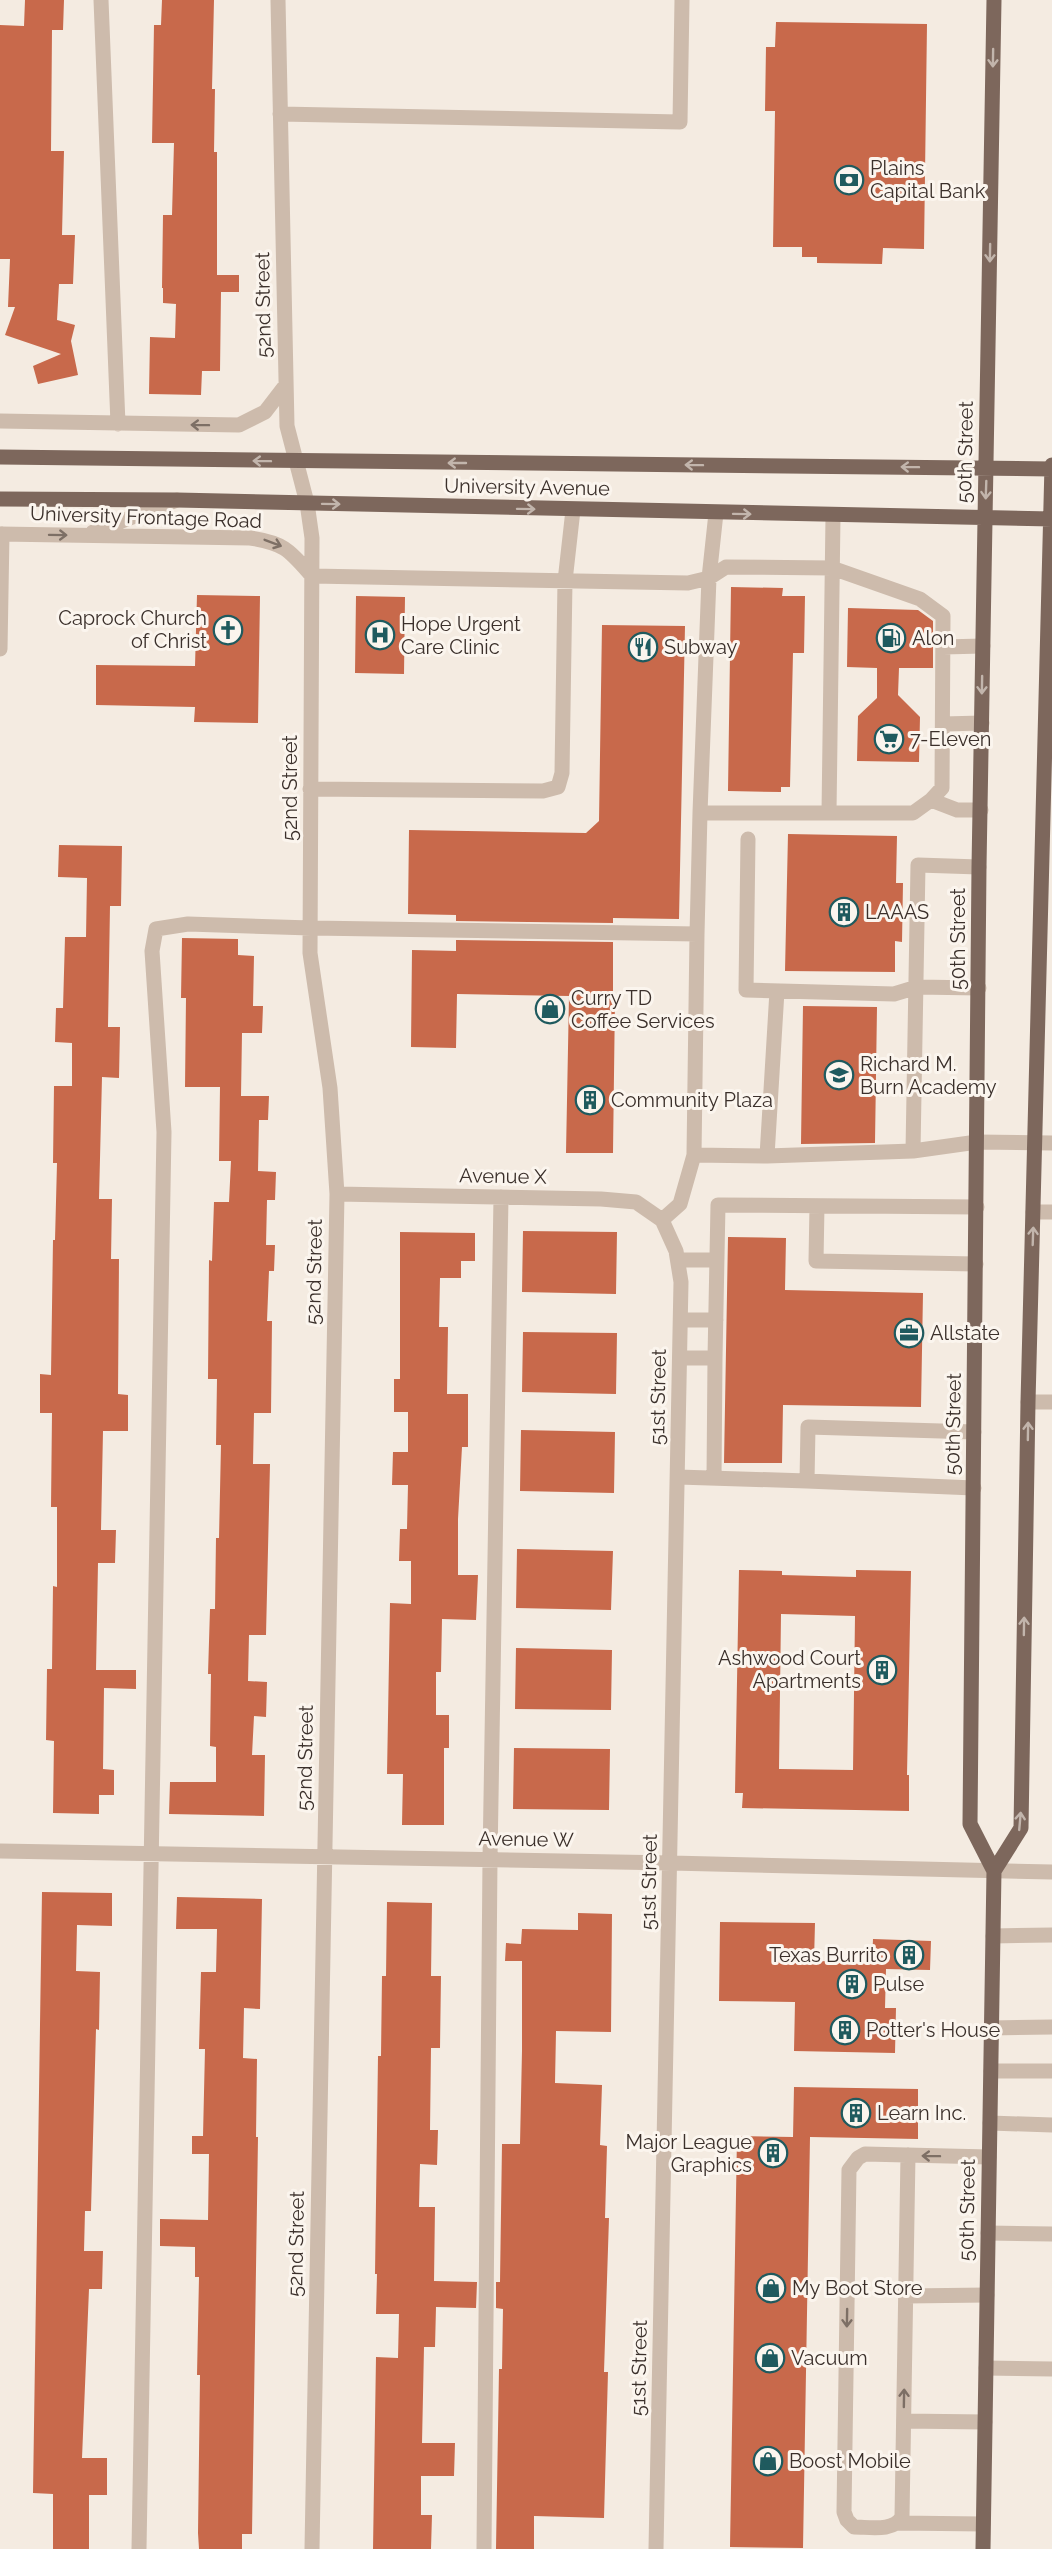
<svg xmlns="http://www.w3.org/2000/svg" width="1052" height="2549" viewBox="0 0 1052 2549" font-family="Raleway,sans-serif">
  <rect width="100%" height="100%" fill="#f4ebe1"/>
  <path fill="#c8694b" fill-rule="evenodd" d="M 25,0 L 64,0 L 63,30 L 52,30 L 51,151 L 64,151 L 62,235 L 75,235 L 73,284 L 59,284 L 57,320 L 75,325 L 71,341 L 78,375 L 38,384 L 33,366 L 61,354 L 5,335 L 15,307 L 8,307 L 10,259 L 0,259 L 0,25 L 24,26 Z
    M 162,0 L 214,0 L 212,89 L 215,89 L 214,152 L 217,152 L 217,275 L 239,275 L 239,292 L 221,292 L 220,371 L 202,371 L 201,395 L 149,394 L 150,337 L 175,338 L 176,304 L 163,303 L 163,288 L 162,288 L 163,215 L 172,215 L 174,143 L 152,143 L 154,25 L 161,25 Z
    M 776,22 L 927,24 L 924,249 L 883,248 L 882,264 L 817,263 L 817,257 L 802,257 L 802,247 L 773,247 L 775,111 L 765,111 L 766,47 L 775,47 Z
    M 731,587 L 783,588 L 782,596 L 805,596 L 804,653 L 793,653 L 790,787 L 781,787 L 781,792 L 728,791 Z
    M 197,595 L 260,596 L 258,723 L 194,722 L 195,707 L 96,705 L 96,665 L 195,666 Z
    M 356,596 L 405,597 L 404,674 L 355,673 Z
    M 848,608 L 918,610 L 933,621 L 933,668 L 899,668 L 898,695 L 920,717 L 919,762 L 857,761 L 858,716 L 877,698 L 877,668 L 847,667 Z
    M 602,625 L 685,626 L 679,919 L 613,918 L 613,923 L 456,921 L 456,915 L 408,914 L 409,830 L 586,833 L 599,821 Z
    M 788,834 L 897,836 L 896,883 L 903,883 L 902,942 L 895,941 L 895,972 L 785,971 Z
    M 59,845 L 122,846 L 121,906 L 110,906 L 108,1027 L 120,1027 L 119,1078 L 102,1077 L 99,1199 L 112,1199 L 111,1259 L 119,1259 L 118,1394 L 128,1395 L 128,1431 L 103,1431 L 101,1530 L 116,1530 L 115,1563 L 98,1563 L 96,1670 L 136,1670 L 136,1689 L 104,1688 L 103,1769 L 114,1770 L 114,1795 L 99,1795 L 99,1814 L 53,1813 L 54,1741 L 46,1740 L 47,1669 L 52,1669 L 53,1586 L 57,1587 L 57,1507 L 51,1507 L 52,1413 L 40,1413 L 40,1374 L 51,1375 L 53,1240 L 55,1240 L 57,1163 L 53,1163 L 54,1086 L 72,1086 L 72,1043 L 55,1042 L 56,1008 L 63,1008 L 65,937 L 86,937 L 87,878 L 58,877 Z
    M 182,938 L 238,939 L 238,955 L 254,956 L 253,1006 L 263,1006 L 262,1033 L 242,1033 L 241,1096 L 269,1096 L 268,1120 L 259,1120 L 258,1171 L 276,1172 L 275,1200 L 267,1200 L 266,1245 L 275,1245 L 274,1271 L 269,1271 L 267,1321 L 272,1321 L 271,1413 L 254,1413 L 253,1464 L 270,1464 L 266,1635 L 249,1635 L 248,1681 L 267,1682 L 266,1717 L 254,1716 L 252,1755 L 265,1755 L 264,1816 L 169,1814 L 170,1782 L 216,1782 L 216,1747 L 210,1746 L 211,1674 L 208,1674 L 210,1609 L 215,1609 L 216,1538 L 219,1538 L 221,1445 L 216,1445 L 217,1379 L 208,1379 L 209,1260 L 212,1261 L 214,1202 L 229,1202 L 231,1161 L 219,1161 L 220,1087 L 185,1087 L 186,998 L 181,998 Z
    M 456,940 L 613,942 L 613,997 L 615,997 L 613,1153 L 566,1153 L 569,996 L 457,994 L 456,1048 L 411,1047 L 412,950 L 456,951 Z
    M 803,1006 L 877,1007 L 875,1143 L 801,1144 Z
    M 523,1231 L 617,1232 L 616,1294 L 522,1292 Z
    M 400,1232 L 475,1233 L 475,1261 L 461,1261 L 461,1278 L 440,1278 L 439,1327 L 448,1327 L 447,1394 L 468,1394 L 468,1447 L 462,1447 L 458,1519 L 458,1575 L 478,1575 L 476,1620 L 442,1619 L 441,1672 L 436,1672 L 436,1715 L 449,1715 L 449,1748 L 444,1748 L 444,1825 L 402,1825 L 403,1774 L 387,1774 L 390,1603 L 411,1604 L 411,1561 L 399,1561 L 400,1529 L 407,1529 L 408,1485 L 392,1485 L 393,1452 L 408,1452 L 408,1412 L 394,1412 L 394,1379 L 400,1379 Z
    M 728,1237 L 786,1238 L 785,1290 L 923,1293 L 921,1407 L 783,1405 L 782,1463 L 724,1463 Z
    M 523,1332 L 617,1333 L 616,1394 L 522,1392 Z
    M 521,1430 L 615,1432 L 614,1493 L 520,1491 Z
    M 517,1549 L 613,1551 L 611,1610 L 516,1608 Z
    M 739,1570 L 782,1571 L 782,1575 L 856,1577 L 856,1570 L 911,1571 L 907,1775 L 909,1775 L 909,1811 L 742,1808 L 743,1793 L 735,1793 ZM 781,1614 L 855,1616 L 853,1770 L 779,1769 Z
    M 516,1648 L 612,1650 L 611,1710 L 515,1709 Z
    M 514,1748 L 610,1749 L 609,1810 L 513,1809 Z
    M 42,1892 L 112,1893 L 112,1926 L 77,1925 L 76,1971 L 100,1972 L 99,2030 L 96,2029 L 91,2211 L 85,2211 L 84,2251 L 103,2251 L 102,2289 L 89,2289 L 82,2458 L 107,2458 L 107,2495 L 89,2495 L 89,2549 L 53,2549 L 53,2494 L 33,2493 Z
    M 177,1897 L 262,1899 L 260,2009 L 244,2008 L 243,2058 L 257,2059 L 256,2137 L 258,2137 L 252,2534 L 242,2534 L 242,2549 L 199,2549 L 198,2533 L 200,2375 L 197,2375 L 199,2277 L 195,2277 L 195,2247 L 160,2246 L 160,2219 L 208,2220 L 209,2154 L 192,2154 L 192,2136 L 203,2136 L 205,2049 L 199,2049 L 201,1972 L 216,1972 L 217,1929 L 176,1929 Z
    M 387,1902 L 432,1903 L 431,1976 L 441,1976 L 440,2048 L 431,2048 L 430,2130 L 438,2130 L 437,2165 L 420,2164 L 419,2207 L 435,2207 L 434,2281 L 477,2282 L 476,2308 L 436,2307 L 435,2347 L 424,2347 L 422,2443 L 455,2443 L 454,2476 L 421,2476 L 421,2515 L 432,2515 L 431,2549 L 373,2549 L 376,2357 L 398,2358 L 399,2314 L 376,2314 L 377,2274 L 375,2274 L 378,2056 L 381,2056 L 382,1976 L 386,1976 Z
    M 578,1913 L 612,1914 L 611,2032 L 556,2031 L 555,2083 L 602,2085 L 600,2145 L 607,2146 L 605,2218 L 609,2218 L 604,2372 L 608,2372 L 604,2518 L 534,2516 L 534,2549 L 496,2549 L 499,2369 L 502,2369 L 503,2309 L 496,2308 L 496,2282 L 500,2282 L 502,2144 L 520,2144 L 522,2051 L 522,1961 L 505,1961 L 506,1943 L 521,1944 L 522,1929 L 578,1930 Z
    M 720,1922 L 815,1923 L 814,1961 L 872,1962 L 873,1939 L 931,1941 L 930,1970 L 886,1969 L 885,2008 L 896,2008 L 895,2053 L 794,2051 L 795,2002 L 719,2001 Z
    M 794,2087 L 918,2089 L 918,2139 L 810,2137 L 803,2548 L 730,2547 L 737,2136 L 793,2137 Z"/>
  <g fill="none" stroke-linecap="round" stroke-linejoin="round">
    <path stroke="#cdbbac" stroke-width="15" d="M 101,0 L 118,424
      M 278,0 L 287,426 L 307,503 L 312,538 L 310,953 L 330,1088 L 337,1194 L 312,2549
      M 280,114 L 680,122 L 682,0
      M 0,421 L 239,425 L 265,412 L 285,386
      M 93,532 L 177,500
      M 0,534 L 250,538 C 285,543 290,551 312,576 L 688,583 L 709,578 L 726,567 L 832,568 L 920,599 L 943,616 L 942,788 L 931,800 L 913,813 L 700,813 L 697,934 L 311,928 L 188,924 L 156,929 L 152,951 L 164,1132 L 139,2549
      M 943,647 L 983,646
      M 0,649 L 2,534
      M 943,724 L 982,723
      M 310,789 L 543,791 L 558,787 L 562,773 L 565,581 L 573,510
      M 931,800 L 957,810 L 981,810
      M 700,813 L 709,578 L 716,513
      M 829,813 L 833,516
      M 748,839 L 746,990 L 894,994 L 917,987 L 979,988
      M 979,867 L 918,865 L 913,1151 L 977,1142 L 1052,1143
      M 777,991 L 767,1156 L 913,1151
      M 694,1155 L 767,1156
      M 337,1194 L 601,1199 L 636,1202 L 662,1220 L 676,1251 L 681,1282 L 656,2549
      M 817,1206 L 816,1261 L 976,1264
      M 1033,1212 L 1052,1212
      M 662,1220 L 680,1204 L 694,1155 L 697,934
      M 678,1260 L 717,1260
      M 681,1320 L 716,1320
      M 680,1358 L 715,1358 L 714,1478
      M 715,1358 L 718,1205 L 977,1207
      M 1028,1402 L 1052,1402
      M 678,1477 L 807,1481
      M 974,1488 L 807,1481 L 808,1427 L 974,1432
      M 0,1851 L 671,1863 L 1052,1872
      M 993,1936 L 1052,1935
      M 991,2028 L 1052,2027
      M 991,2071 L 1052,2071
      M 990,2123 L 1052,2125
      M 908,2155 L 902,2517 C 893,2532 870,2527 854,2527 L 847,2520 L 844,2512 L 849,2170 L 858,2158 L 865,2154 L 989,2157
      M 988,2233 L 1052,2234
      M 906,2296 L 987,2295
      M 986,2368 L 1052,2369
      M 904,2421 L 985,2422
      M 898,2523 L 983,2524
      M 484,2549 L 490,1859 L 501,1197"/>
    <path stroke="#7d675c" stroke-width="15" d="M 0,457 L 1052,469
      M 0,499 L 177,500 L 1052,519
      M 994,1871 L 1021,1828 L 1028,1402 L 1052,465
      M 983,2549 L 994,1871 L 970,1824 L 979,867 L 994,0"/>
  </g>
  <defs><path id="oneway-shaft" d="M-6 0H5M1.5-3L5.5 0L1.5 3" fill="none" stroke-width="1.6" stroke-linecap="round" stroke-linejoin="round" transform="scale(1.5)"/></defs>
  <g stroke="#c2b5ac">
    <use href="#oneway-shaft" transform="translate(993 58) rotate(91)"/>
    <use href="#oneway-shaft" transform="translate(990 253) rotate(91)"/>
    <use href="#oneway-shaft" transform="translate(262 461) rotate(-179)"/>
    <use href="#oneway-shaft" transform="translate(457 463) rotate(-180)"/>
    <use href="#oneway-shaft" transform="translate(694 465) rotate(-179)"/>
    <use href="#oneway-shaft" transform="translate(910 467) rotate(-179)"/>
    <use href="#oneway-shaft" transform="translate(986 490) rotate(92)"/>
    <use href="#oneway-shaft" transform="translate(331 504) rotate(1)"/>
    <use href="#oneway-shaft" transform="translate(526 509) rotate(1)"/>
    <use href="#oneway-shaft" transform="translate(742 514) rotate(1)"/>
    <use href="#oneway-shaft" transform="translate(982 685) rotate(91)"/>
    <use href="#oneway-shaft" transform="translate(1033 1236) rotate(-88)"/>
    <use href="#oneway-shaft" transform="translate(1028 1431) rotate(-89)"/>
    <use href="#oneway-shaft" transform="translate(1024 1626) rotate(-89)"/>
    <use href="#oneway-shaft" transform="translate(1020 1821) rotate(-85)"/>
  </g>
  <g stroke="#7d6f65">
    <use href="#oneway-shaft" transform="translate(200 425) rotate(-179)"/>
    <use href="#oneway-shaft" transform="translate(58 535) rotate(1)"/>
    <use href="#oneway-shaft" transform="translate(273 543) rotate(21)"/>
    <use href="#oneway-shaft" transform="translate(931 2156) rotate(-179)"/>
    <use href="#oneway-shaft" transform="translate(847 2318) rotate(91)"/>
    <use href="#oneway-shaft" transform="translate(904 2398) rotate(-89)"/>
  </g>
  <defs>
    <g id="bank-ring" transform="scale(1.5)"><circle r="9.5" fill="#fbf5ee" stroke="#1f5a5e" stroke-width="1.5"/><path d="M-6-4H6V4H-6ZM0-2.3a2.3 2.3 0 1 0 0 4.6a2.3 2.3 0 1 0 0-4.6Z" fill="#1f5a5e"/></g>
    <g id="church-ring" transform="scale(1.5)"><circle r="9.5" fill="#fbf5ee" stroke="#1f5a5e" stroke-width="1.5"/><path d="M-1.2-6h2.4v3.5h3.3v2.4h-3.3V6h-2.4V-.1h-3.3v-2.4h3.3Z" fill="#1f5a5e"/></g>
    <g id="hospital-ring" transform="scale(1.5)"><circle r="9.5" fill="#fbf5ee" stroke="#1f5a5e" stroke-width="1.5"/><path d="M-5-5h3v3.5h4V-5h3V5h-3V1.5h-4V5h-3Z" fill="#1f5a5e"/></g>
    <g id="fuel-ring" transform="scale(1.5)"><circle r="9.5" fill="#fbf5ee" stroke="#1f5a5e" stroke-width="1.5"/><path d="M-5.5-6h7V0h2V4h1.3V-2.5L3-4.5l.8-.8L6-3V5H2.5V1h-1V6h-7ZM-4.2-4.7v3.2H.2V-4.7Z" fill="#1f5a5e"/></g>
    <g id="restaurant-ring" transform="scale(1.5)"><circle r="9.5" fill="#fbf5ee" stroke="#1f5a5e" stroke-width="1.5"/><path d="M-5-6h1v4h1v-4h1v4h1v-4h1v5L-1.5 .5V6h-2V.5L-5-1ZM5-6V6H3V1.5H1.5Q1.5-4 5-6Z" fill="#1f5a5e"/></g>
    <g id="supermarket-ring" transform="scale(1.5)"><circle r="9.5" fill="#fbf5ee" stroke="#1f5a5e" stroke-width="1.5"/><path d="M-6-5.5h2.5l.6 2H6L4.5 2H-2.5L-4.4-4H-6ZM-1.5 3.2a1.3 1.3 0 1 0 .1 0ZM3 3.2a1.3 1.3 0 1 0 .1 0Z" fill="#1f5a5e"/></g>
    <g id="building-ring" transform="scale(1.5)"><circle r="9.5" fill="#fbf5ee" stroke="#1f5a5e" stroke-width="1.5"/><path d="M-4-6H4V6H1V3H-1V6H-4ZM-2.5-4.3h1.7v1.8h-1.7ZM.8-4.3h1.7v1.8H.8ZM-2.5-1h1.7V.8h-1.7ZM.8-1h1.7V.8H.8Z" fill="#1f5a5e"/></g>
    <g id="shop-ring" transform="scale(1.5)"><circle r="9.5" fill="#fbf5ee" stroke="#1f5a5e" stroke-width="1.5"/><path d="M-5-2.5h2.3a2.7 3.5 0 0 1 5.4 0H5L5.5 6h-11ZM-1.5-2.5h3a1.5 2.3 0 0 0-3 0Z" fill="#1f5a5e"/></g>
    <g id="school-ring" transform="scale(1.5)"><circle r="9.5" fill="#fbf5ee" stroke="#1f5a5e" stroke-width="1.5"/><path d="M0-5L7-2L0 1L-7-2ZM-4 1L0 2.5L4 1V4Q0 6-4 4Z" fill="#1f5a5e"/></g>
    <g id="office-ring" transform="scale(1.5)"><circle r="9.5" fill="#fbf5ee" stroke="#1f5a5e" stroke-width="1.5"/><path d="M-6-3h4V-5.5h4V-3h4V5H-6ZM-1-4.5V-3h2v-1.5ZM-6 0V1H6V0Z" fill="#1f5a5e"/></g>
  </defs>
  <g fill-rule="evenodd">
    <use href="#bank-ring" x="849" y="180"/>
    <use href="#church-ring" x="228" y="630"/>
    <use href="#hospital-ring" x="380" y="635"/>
    <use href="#fuel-ring" x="891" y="638"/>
    <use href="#restaurant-ring" x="643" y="647"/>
    <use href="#supermarket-ring" x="889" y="739"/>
    <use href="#building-ring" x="844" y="912"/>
    <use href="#shop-ring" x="550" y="1009"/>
    <use href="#school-ring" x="839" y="1075"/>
    <use href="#building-ring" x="590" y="1100"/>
    <use href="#office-ring" x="909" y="1333"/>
    <use href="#building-ring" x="882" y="1670"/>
    <use href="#building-ring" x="909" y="1955"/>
    <use href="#building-ring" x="852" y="1984"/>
    <use href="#building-ring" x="845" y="2030"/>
    <use href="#building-ring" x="856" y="2113"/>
    <use href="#building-ring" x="773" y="2153"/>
    <use href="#shop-ring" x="771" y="2288"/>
    <use href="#shop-ring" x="770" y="2358"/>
    <use href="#shop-ring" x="768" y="2461"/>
  </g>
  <g text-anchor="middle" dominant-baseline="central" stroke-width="6" stroke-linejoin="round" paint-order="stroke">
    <g font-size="20" fill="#3b302b" stroke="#fbf5ee" text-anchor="start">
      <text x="870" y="168">Plains<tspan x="870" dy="23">Capital Bank</tspan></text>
      <text x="207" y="618" text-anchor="end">Caprock Church<tspan x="207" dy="23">of Christ</tspan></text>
      <text x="401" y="624">Hope Urgent<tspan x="401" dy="23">Care Clinic</tspan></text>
      <text x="912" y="638">Alon</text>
      <text x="664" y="647">Subway</text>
      <text x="910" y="739">7-Eleven</text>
      <text x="865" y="912">LAAAS</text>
      <text x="571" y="998">Curry TD<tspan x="571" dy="23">Coffee Services</tspan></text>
      <text x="860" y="1064">Richard M.<tspan x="860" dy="23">Burn Academy</tspan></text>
      <text x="611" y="1100">Community Plaza</text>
      <text x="930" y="1333">Allstate</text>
      <text x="861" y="1658" text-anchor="end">Ashwood Court<tspan x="861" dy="23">Apartments</tspan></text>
      <text x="888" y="1955" text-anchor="end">Texas Burrito</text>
      <text x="873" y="1984">Pulse</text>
      <text x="866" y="2030">Potter's House</text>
      <text x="877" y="2113">Learn Inc.</text>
      <text x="752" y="2142" text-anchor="end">Major League<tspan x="752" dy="23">Graphics</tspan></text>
      <text x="792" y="2288">My Boot Store</text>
      <text x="791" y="2358">Vacuum</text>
      <text x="789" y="2461">Boost Mobile</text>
    </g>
    <g font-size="20" fill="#3b302b" stroke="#fbf5ee">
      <text transform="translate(263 305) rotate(-91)">52nd Street</text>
      <text transform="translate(965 452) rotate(-89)">50th Street</text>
      <text transform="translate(527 487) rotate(1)">University Avenue</text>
      <text transform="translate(146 517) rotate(2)">University Frontage Road</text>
      <text transform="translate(290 788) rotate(-90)">52nd Street</text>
      <text transform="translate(958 939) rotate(-90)">50th Street</text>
      <text transform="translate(503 1176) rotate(1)">Avenue X</text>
      <text transform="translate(314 1272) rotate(-89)">52nd Street</text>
      <text transform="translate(658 1397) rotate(-89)">51st Street</text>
      <text transform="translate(953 1424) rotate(-89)">50th Street</text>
      <text transform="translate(305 1758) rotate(-89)">52nd Street</text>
      <text transform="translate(526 1839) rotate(1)">Avenue W</text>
      <text transform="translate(649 1882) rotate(-89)">51st Street</text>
      <text transform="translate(967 2210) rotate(-89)">50th Street</text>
      <text transform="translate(296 2244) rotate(-89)">52nd Street</text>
      <text transform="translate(639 2368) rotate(-89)">51st Street</text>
    </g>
  </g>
</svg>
